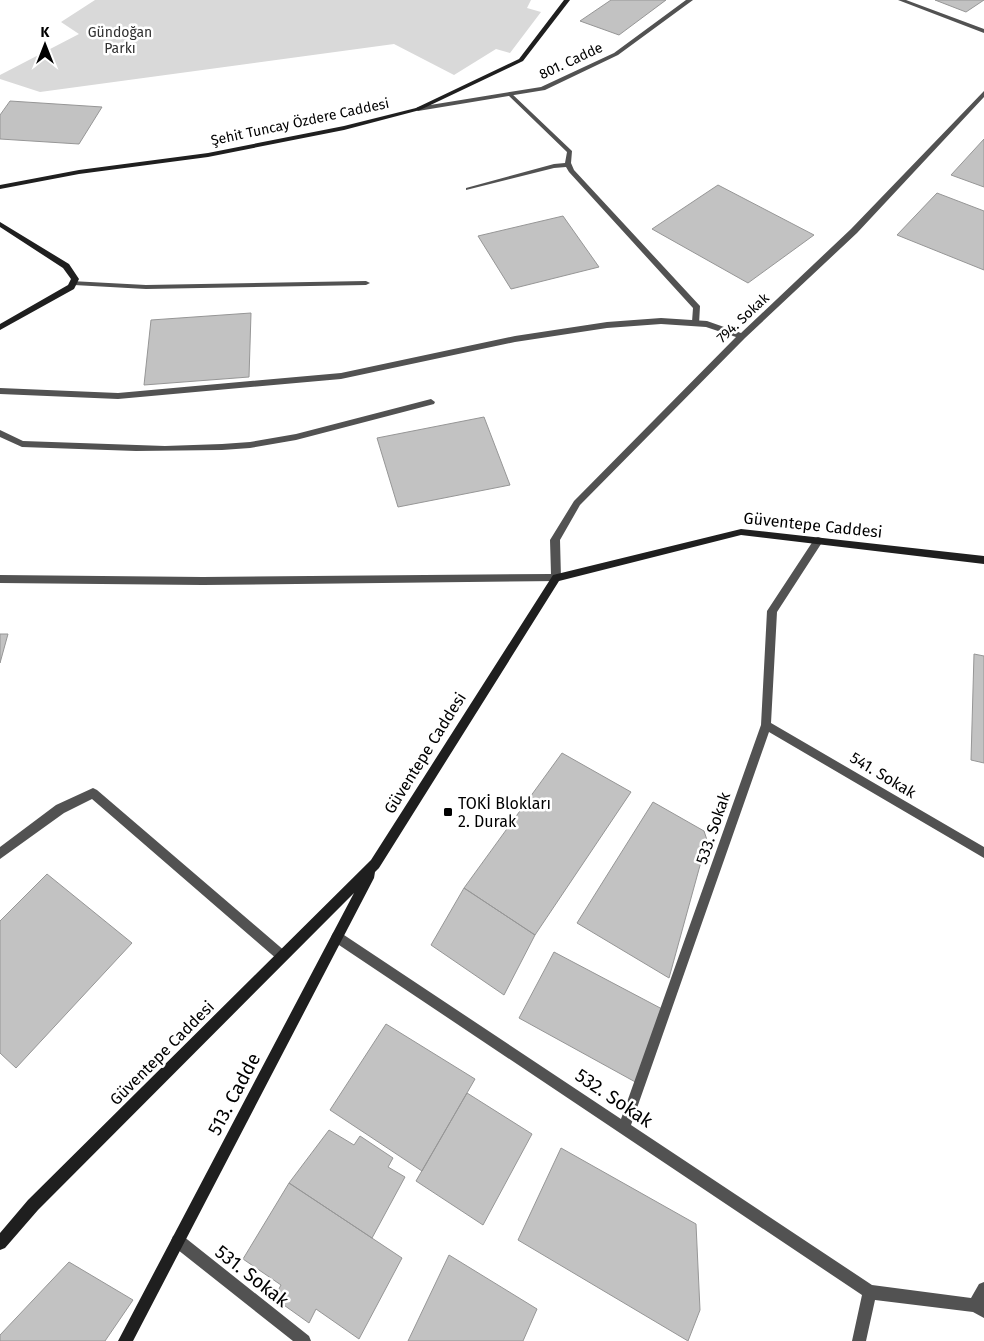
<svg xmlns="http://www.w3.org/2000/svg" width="984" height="1341" viewBox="0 0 984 1341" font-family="'Fira Sans',sans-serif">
  <rect width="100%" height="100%" fill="#fff"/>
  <path fill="#d9d9d9" d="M 95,0 L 531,0 L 527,8 L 541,12 L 510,53 L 496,49 L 454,75 L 394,44 L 40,92 L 0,79 L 0,75 L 79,34 L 61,22 Z"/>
  <path fill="#c2c2c2" stroke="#969696" d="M 611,0 L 666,0 L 619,35 L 580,21 Z
    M 935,0 L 984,0 L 966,12 Z
    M 10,101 L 102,107 L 79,144 L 0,139 L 0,115 Z
    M 984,139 L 984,187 L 951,175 Z
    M 718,185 L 814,235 L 748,283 L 652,229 Z
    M 937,193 L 984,211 L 984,270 L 897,235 Z
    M 563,216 L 599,267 L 511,289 L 478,236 Z
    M 251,313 L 249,377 L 144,385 L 151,320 Z
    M 484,417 L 510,485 L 398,507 L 377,438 Z
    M 0,634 L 8,634 L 0,663 Z
    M 974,654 L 984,656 L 984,763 L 971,760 Z
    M 562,753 L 631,792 L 535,935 L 464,888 Z
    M 653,802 L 704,831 L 707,840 L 669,978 L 577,923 Z
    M 47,874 L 132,943 L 16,1068 L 0,1053 L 0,921 Z
    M 464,888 L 535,935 L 504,995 L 431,945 Z
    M 554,952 L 664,1010 L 639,1084 L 519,1018 Z
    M 386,1024 L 475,1079 L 422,1171 L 330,1110 Z
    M 467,1093 L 532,1134 L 483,1225 L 416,1181 Z
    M 329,1130 L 354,1145 L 360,1136 L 393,1158 L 388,1167 L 405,1177 L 372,1238 L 289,1183 Z
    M 561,1148 L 696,1224 L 700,1310 L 688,1341 L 518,1240 Z
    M 289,1183 L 402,1258 L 359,1339 L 316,1309 L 309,1323 L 274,1298 L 281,1285 L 243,1259 Z
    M 449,1255 L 537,1309 L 523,1341 L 408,1341 Z
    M 69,1262 L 133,1300 L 105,1341 L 0,1341 L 0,1335 Z"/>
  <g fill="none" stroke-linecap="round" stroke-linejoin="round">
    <path fill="#525252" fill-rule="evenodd" d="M 510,92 L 572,151 L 571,163 L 574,170 L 700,306 L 699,324 L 696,325 L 692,322 L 693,308 L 569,172 L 566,167 L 554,168 L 466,190 L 466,188 L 554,164 L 565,163 L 567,152 L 508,95 L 508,93 Z
      M 71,281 L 146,285 L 366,281 L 370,283 L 366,285 L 146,289 L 74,285 L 71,285 Z"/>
    <path fill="#525252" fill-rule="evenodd" d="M 686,0 L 693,0 L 618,55 L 545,90 L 418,111 L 415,109 L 418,107 L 541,87 L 614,53 Z
      M 898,0 L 906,0 L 984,29 L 984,33 Z
      M 984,91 L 984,97 L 857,233 L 745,338 L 580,505 L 560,540 L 561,578 L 559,581 L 203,585 L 0,583 L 0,575 L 203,577 L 551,574 L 550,540 L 574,501 L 736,337 L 706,327 L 661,324 L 607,328 L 515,342 L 341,379 L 118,399 L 0,394 L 0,388 L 118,393 L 341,373 L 515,336 L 607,322 L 661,318 L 707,321 L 741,333 L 851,229 Z
      M 431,399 L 435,402 L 434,404 L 296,440 L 250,448 L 222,450 L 136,451 L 22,447 L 0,437 L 0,430 L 23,441 L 165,446 L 222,444 L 250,442 L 296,434 Z
      M 818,537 L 821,538 L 823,541 L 821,544 L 777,612 L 771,723 L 984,847 L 984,858 L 769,732 L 631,1125 L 872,1285 L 971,1298 L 979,1284 L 984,1282 L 984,1318 L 973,1312 L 875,1300 L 866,1341 L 852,1341 L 862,1295 L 333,941 L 331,937 L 333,933 L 337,931 L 341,933 L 621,1119 L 761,725 L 767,611 L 815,538 Z
      M 93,788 L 97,790 L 286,952 L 288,956 L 286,960 L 282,962 L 278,960 L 92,799 L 64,813 L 0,859 L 0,847 L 56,805 Z
      M 178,1234 L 183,1236 L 309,1336 L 311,1341 L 293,1341 L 173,1246 L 171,1241 L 173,1236 Z"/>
    <path fill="#1f1f1f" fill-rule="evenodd" d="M 564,0 L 570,0 L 523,61 L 420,110 L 344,130 L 208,157 L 79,174 L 0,189 L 0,185 L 79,170 L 208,153 L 344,126 L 416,108 L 519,59 Z
      M 0,222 L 69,264 L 79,279 L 74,289 L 0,330 L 0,324 L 68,285 L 71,279 L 63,268 L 0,227 Z
      M 741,529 L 984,556 L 984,564 L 741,535 L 559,581 L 379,868 L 375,872 L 374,878 L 133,1341 L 118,1341 L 354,893 L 38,1210 L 5,1248 L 0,1250 L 0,1233 L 28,1200 L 371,860 L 553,575 Z"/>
  </g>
  <rect fill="#000" stroke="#fff" stroke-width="2" x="443" y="807" width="10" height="10" rx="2.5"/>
  <g text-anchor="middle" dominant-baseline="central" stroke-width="5" stroke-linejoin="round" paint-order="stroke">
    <g font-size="14" fill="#303030" stroke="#fff">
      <text x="120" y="32">Gündoğan<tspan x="120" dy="16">Parkı</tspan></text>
    </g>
    <g font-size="14" fill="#000" stroke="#fff">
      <text transform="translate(571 61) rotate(-25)">801. Cadde</text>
      <text transform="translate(300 122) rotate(-12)">Şehit Tuncay Özdere Caddesi</text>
      <text transform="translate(743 318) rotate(-43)">794. Sokak</text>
    </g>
    <g font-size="16" fill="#000" stroke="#fff">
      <text transform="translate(813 525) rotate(6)">Güventepe Caddesi</text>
      <text transform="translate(425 753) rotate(-58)">Güventepe Caddesi</text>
      <text transform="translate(883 775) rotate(31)">541. Sokak</text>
      <text transform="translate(713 828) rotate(-71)">533. Sokak</text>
      <text transform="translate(162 1053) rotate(-45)">Güventepe Caddesi</text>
    </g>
    <g font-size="16" fill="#000" stroke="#fff" text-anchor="start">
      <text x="458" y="803">TOKİ Blokları<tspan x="458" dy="18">2. Durak</tspan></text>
    </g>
    <g font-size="19" fill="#000" stroke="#fff">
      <text transform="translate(234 1094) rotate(-62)">513. Cadde</text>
      <text transform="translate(614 1098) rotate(34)">532. Sokak</text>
      <text transform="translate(252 1276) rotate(38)">531. Sokak</text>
    </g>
  </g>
  <g transform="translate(45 45)" stroke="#ffffff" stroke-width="4" paint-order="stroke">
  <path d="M0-4L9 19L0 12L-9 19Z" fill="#000000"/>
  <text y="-8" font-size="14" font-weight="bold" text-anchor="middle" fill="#000000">K</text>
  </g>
</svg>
